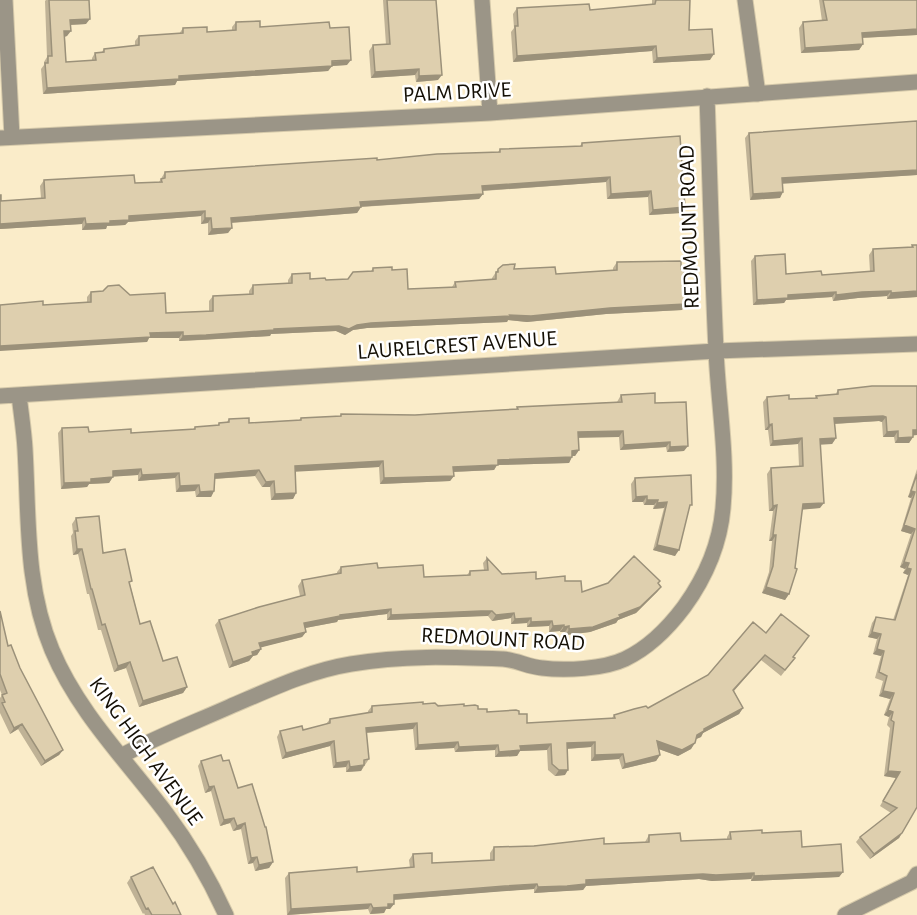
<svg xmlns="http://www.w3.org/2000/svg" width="917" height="915" viewBox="0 0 917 915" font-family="'Alegreya Sans',sans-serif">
  <rect width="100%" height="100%" fill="#faecc9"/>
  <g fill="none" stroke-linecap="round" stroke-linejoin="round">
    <g stroke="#d5c9aa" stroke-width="17">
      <path id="street" d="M 5,0 L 12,137
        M 482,0 L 490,113
        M 745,0 L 758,94
        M 0,138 L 490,113 L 917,82
        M 19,395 C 21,413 24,431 25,449 C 29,517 25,586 52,650 C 78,712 126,760 166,813 C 190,845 210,880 226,915
        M 0,396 L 716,351 L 917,344
        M 121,756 C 156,737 193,723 229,707 C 269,690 308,671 351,664 C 402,655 452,657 503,659 C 516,660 529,667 542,668 C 565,671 604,669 625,659 C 648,648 669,627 684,607 C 705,578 720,543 723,508 C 728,456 718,402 716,350 C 712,265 710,181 707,96
        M 845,915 L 912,882 L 917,874"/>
    </g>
    <use href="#street" stroke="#9b9587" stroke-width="15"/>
  </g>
  <path fill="#bfb296" d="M 46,0 L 89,0 L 86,24 L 71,25 L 67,36 L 65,37 L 66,62 L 92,61 L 92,58 L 95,53 L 101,53 L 104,49 L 135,46 L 135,41 L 139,36 L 179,34 L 183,28 L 207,32 L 232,31 L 232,27 L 236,22 L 260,27 L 330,28 L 347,65 L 332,66 L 328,71 L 177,81 L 175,85 L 43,94 L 41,69 L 44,65 L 44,62 L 47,57 L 45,1 Z
    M 383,0 L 436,0 L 438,80 L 416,82 L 415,75 L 371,78 L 369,51 L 373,45 L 386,45 Z
    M 652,0 L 690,0 L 689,30 L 710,60 L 653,63 L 652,51 L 513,62 L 511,32 L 514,28 L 513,14 L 517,8 L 590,10 L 652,5 Z
    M 819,0 L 917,0 L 917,35 L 862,38 L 863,44 L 859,50 L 801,53 L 799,28 L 803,22 L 822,21 Z
    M 749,133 L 917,175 L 783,183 L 780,198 L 750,200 L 745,138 Z
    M 582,143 L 681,213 L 649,215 L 648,197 L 607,199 L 606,182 L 483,191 L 483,194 L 479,199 L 361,207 L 357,213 L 232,223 L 228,233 L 208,235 L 208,223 L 201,224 L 201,216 L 128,222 L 125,225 L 107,226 L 106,229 L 82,230 L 82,224 L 0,229 L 0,195 L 1,201 L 41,198 L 40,186 L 44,180 L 135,183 L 159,182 L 165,172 L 377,160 L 498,152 L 500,149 L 580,146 Z
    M 912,245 L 917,245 L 917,297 L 887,299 L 887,296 L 858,298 L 833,301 L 832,297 L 786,300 L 784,303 L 753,305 L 751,261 L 755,256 L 786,274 L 822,275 L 870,272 L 869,255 L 873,249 L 911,247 Z
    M 617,262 L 682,310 L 606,314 L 527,322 L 508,320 L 507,322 L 367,328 L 353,330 L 345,335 L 336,331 L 271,334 L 270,336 L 202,340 L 179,341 L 179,338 L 149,338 L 147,342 L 43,305 L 87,303 L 87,297 L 91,292 L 130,295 L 166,313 L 209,311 L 209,301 L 213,296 L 249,294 L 249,291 L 253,285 L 288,284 L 288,280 L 292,274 L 310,279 L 326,280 L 348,279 L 371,271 L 373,268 L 392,270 L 408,289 L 452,287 L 455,282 L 492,280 L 492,278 L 498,269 L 514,269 L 556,274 L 613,270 L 613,268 Z
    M 872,386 L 913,435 L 913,437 L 909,443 L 895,443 L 894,437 L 883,437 L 882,422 L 879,421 L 835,424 L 836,438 L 832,444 L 821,444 L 820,508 L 802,509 L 789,594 L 785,600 L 762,593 L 769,572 L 772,541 L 769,541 L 773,511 L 769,511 L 767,474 L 771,468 L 799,466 L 798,444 L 770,446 L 768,430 L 765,430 L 763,402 L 767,397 L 789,399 L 815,398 L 816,396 L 835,395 L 838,390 Z
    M 621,395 L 655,403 L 684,451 L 667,452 L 666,447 L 620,450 L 619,437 L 578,437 L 579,450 L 575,456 L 572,456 L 569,463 L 497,465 L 494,470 L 454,472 L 454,476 L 450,481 L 380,484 L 379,467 L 295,471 L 296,493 L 293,499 L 271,500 L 270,487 L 262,487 L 255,476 L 215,479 L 214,491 L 211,497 L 196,497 L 195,491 L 176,492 L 175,478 L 138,481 L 138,475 L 113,476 L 109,483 L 89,484 L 87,487 L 61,489 L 58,433 L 62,428 L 89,432 L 131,433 L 193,429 L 195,427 L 217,426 L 219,423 L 226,423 L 229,419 L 249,423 L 299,420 L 301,418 L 340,416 L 341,414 L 415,415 L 516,409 L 517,407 L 617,402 Z
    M 917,469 L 917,625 L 902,833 L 899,838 L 870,859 L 856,842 L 860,837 L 891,813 L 880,806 L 896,778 L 884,776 L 890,728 L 887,725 L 889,717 L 884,715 L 890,699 L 879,696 L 883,681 L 875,678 L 881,656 L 873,654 L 877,639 L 868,637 L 872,623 L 876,617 L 893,620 L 908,575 L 903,573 L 905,569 L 900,567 L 911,534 L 901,531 L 911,498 L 908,497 Z
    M 635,478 L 689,509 L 675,556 L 653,550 L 664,508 L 653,509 L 654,505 L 644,505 L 643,502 L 632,502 L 631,484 Z
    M 76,518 L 130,584 L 140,624 L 163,661 L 187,687 L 183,693 L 139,707 L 126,668 L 114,672 L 101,630 L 98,630 L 89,594 L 87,594 L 78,554 L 73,555 L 71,536 L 73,533 L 72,524 Z
    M 487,558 L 502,574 L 536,579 L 565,581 L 582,592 L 658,583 L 661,587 L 657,592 L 636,613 L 618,620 L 616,623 L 590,632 L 566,635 L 565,632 L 560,632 L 560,631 L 549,632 L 549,626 L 527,627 L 527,623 L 511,624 L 511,618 L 492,621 L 488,616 L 477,616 L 387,620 L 387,614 L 338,620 L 337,622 L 305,628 L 306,632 L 302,637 L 260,647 L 261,649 L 257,655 L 253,656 L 249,661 L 229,668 L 215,625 L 219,620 L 300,596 L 298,586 L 302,580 L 337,574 L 337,572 L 341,567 L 378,568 L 424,577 L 467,575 L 470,571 L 484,570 L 483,563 Z
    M 0,611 L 8,646 L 63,750 L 59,755 L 41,766 L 18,729 L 10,734 L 0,713 L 0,698 L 2,695 L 0,690 Z
    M 753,622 L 795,658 L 781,676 L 761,660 L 734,691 L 743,708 L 739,714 L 703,733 L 701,737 L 696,739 L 691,749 L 678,756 L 659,749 L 660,755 L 656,761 L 622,769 L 619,759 L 591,761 L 591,747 L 567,749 L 565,775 L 555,776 L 548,770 L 547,750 L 520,751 L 517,756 L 495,757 L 495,750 L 455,752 L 454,748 L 415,750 L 413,729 L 366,733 L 369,759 L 361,771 L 346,772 L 346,767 L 333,768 L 330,746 L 282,759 L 277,737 L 280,731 L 303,730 L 326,724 L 330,719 L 368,713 L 368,711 L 372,706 L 423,704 L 464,706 L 487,712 L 519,714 L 527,723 L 612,718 L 614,715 L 648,708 L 708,675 Z
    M 201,761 L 223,761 L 238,788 L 273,862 L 269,868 L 255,871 L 253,863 L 248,864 L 241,829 L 233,831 L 230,823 L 220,826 L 211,791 L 205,793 L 198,766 Z
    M 730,832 L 762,833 L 802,847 L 843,872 L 839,877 L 751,881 L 751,879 L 712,881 L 699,879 L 586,886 L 583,890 L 563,891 L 534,893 L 534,889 L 501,891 L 394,900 L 394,904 L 390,909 L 386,909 L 384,913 L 370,914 L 368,909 L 287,915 L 285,878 L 289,873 L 357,872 L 410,868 L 409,860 L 413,854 L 432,863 L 490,860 L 490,853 L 494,847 L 645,842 L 649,835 L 681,841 L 727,839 L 727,837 Z
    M 131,877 L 173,904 L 181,915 L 145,915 L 144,913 L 143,914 L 127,883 Z"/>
  <path fill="#9b917a" d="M 90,19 L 86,24 L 67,25 L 70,20 Z
    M 917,29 L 917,35 L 858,38 L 862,33 Z
    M 64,31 L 71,31 L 67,36 L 61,37 Z
    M 863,44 L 859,50 L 801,53 L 805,48 Z
    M 656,46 L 652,51 L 513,62 L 517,56 Z
    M 714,54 L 710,60 L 653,63 L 657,58 Z
    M 351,60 L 347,65 L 332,66 L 328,71 L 177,81 L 175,85 L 43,94 L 47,88 Z
    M 419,69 L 415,75 L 371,78 L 375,72 Z
    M 442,75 L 438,80 L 416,82 L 419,76 Z
    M 917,170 L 917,175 L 779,184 L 782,178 Z
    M 610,177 L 606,182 L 478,191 L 482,186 Z
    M 651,191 L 648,197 L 607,199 L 611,194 Z
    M 783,192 L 780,198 L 750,200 L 753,194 Z
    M 483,194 L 479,199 L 356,207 L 360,202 Z
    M 361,207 L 357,213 L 227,223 L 231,218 Z
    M 685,207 L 681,213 L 649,215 L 653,210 Z
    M 205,211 L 201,216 L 128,222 L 125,225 L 107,226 L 106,229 L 82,230 L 86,224 L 110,221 L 129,216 Z
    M 85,218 L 82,224 L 0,229 L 0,224 Z
    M 205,218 L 211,218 L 208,223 L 201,224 Z
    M 232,228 L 228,233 L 208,235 L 212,229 Z
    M 891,291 L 887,296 L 858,298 L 833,301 L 836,295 L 862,292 Z
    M 917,291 L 917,297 L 887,299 L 891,293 Z
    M 836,292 L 832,297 L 786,300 L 784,303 L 753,305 L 757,300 L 788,295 Z
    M 686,304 L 682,310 L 606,314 L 527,322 L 508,320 L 507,322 L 367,328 L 353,330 L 345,335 L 336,331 L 271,334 L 270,336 L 179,341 L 183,336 L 274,329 L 357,325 L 371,323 L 610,308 Z
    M 183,332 L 179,338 L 149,338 L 147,342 L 0,351 L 0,346 L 150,333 Z
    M 883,416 L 886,417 L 882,422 L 879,421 L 831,424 L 834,418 Z
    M 772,424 L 768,430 L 765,430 L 769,425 Z
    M 913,430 L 917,430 L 917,435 L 909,436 Z
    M 623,431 L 619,437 L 574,438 L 578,432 Z
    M 898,431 L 894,437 L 883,437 L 887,432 Z
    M 913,437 L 909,443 L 895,443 L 898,438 Z
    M 802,438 L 798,444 L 770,446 L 773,441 Z
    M 836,438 L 832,444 L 816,445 L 820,439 Z
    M 670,442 L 666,447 L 620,450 L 624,445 Z
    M 688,446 L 684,451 L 667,452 L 670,447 Z
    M 579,450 L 575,456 L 568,456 L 572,451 Z
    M 572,457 L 569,463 L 497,465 L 494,470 L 450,472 L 453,467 L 498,460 Z
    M 383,461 L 379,467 L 291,472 L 295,466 Z
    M 141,469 L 138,475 L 109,477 L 113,471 Z
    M 259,470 L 255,476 L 211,479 L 215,474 Z
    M 179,473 L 175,478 L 138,481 L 142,475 Z
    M 454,476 L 450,481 L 380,484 L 384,478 Z
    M 113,477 L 109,483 L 89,484 L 87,487 L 61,489 L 64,483 L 91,479 Z
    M 274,481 L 270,487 L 262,487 L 266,482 Z
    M 199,485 L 195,491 L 176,492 L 180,486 Z
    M 214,491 L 211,497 L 196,497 L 200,492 Z
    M 911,491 L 915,492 L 911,498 L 908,497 Z
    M 296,493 L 293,499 L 271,500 L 275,494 Z
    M 647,496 L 643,502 L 632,502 L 636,497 Z
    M 647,500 L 658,500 L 654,505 L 644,505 Z
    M 667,502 L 664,508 L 653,509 L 657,503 Z
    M 824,503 L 820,508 L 799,510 L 803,504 Z
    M 777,505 L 773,511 L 769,511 L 773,506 Z
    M 904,525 L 915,529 L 911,534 L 901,531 Z
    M 773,535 L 776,535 L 772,541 L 769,541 Z
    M 657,545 L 679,550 L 675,556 L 653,550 Z
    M 77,549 L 82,549 L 78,554 L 73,555 Z
    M 904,562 L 909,563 L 905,569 L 900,567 Z
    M 907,568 L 911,569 L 908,575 L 903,573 Z
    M 661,587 L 657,592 L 636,613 L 618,620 L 616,623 L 590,632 L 566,635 L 569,629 L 619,615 Z
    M 766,587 L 789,594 L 785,600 L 762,593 Z
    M 391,609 L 387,614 L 338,620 L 337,622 L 300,629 L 304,623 L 340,615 Z
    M 481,611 L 492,611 L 488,616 L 387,620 L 391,615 Z
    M 514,613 L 511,618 L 492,621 L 496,615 Z
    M 531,618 L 527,623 L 511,624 L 515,619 Z
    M 552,621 L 549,626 L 527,627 L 531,622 Z
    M 564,625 L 560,631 L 549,632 L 553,626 Z
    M 569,626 L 565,632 L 560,632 L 564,627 Z
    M 306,632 L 302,637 L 255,649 L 259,643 Z
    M 872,632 L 881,634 L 877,639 L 868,637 Z
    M 261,649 L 257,655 L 253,656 L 249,661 L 229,668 L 233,662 L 252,652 Z
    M 877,649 L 884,651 L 881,656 L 873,654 Z
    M 765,655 L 761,660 L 730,695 L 733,690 Z
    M 130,662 L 126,668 L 114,672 L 118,666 Z
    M 187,687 L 183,693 L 139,707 L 143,701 Z
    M 883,691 L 894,693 L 890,699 L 879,696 Z
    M 743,708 L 739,714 L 703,733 L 701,737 L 694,740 L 697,735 L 704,729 Z
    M 888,710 L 893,712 L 889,717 L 884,715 Z
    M 417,723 L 413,729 L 362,733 L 366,728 Z
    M 22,724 L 18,729 L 10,734 L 14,728 Z
    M 334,741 L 330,746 L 282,759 L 286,753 Z
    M 657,741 L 695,743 L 691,749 L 678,756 L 653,747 Z
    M 458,742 L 454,748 L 415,750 L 418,745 Z
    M 595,742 L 591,747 L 563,749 L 567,743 Z
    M 551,744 L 547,750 L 520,751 L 517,756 L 495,757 L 499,752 L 520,746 Z
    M 498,745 L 495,750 L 455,752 L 459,747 Z
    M 63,750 L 59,755 L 41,766 L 45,761 Z
    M 623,754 L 619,759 L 591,761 L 595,755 Z
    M 660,755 L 656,761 L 622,769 L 625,764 Z
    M 349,761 L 346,767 L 333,768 L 336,763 Z
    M 364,765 L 361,771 L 346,772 L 350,767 Z
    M 559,770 L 568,770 L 565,775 L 555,776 Z
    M 888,771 L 900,772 L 896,778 L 884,776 Z
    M 214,786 L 211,791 L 205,793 L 209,787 Z
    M 234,818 L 230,823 L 220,826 L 224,820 Z
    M 245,823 L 241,829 L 233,831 L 237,826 Z
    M 902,833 L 899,838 L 870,859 L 874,854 Z
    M 257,857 L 253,863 L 248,864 L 251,858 Z
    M 273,862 L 269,868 L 255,871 L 259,865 Z
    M 843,872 L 839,877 L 751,881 L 754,876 Z
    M 754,873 L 751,879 L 712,881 L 699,879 L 586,886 L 583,890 L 534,893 L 538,887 L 586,880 L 703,874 Z
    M 537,884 L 534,889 L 390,900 L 394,895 Z
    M 371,904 L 368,909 L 287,915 L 291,909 Z
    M 388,904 L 394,904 L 390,909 L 386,909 L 384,913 L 370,914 L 373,908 Z"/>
  <path fill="#decfae" stroke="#9b917a" stroke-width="1.5" d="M 49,0 L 89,0 L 90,19 L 70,20 L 71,31 L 64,31 L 66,62 L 96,60 L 95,53 L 104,52 L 104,49 L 139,45 L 139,36 L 183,33 L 183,28 L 207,27 L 207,32 L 236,30 L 236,22 L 260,21 L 260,27 L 329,22 L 330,28 L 349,27 L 351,60 L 332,61 L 332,66 L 179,76 L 179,79 L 47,88 L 45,63 L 48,63 L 48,56 L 52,56 Z
    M 387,0 L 436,0 L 442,75 L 419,76 L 419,69 L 375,72 L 373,45 L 390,44 Z
    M 656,0 L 690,0 L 689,30 L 712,29 L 714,54 L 657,58 L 656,46 L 517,56 L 515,26 L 518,26 L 517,8 L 589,4 L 590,10 L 655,4 Z
    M 823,0 L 917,0 L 917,29 L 862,33 L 863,44 L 805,48 L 803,22 L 827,20 Z
    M 917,121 L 917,170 L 782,178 L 783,192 L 753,194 L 749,133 Z
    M 680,136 L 685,207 L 653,210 L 651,191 L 611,194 L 610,177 L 482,186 L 483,194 L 360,202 L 361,207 L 231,218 L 232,228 L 212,229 L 211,218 L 205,218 L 205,211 L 129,216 L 129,220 L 110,221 L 110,223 L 86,224 L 85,218 L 0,224 L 0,195 L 1,195 L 1,201 L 45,198 L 44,180 L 134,175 L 135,183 L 162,182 L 161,179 L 165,178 L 165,172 L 377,158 L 377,160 L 437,154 L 500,152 L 500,149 L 582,146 L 582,143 Z
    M 912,245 L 917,245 L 917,291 L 891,293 L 891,291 L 862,292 L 836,295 L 836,292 L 788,295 L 788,298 L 757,300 L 755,256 L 785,254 L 786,274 L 821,271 L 822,275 L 874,271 L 873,249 L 913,247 Z
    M 681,261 L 681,269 L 684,269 L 686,304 L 610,308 L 531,316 L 510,315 L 511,316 L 371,323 L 357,325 L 349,329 L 339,326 L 274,329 L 274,330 L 206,335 L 183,336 L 183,332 L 150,333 L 151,337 L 0,346 L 0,305 L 43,301 L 43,305 L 91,302 L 91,292 L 103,291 L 108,286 L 119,285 L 130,295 L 165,293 L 166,313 L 213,311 L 213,296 L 253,294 L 253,285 L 292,283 L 292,274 L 310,273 L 310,279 L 325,278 L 326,280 L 348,279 L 353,272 L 373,271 L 373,268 L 392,267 L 392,270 L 407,269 L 408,289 L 456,287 L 455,282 L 496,279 L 496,272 L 498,272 L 498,269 L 503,265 L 515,264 L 514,269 L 555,267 L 556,274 L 617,270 L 617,262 Z
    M 872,386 L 917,386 L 917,430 L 913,430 L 913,437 L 898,438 L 898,431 L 887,432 L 886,417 L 883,416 L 834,418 L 836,438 L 820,439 L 824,503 L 803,504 L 795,568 L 797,569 L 789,594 L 766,587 L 773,566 L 776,535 L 773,535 L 777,505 L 773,506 L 771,468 L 803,466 L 802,438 L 773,441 L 772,424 L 769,425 L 767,397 L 789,395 L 789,399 L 817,398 L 816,396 L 838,394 L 838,390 Z
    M 655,393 L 655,403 L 686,402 L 688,446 L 670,447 L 670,442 L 624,445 L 623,431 L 578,432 L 579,450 L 572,451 L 572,457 L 498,460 L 498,465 L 453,467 L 454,476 L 384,478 L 383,461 L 295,466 L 296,493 L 275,494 L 274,481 L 266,482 L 259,470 L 215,474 L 214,491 L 200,492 L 199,485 L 180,486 L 179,473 L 142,475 L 141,469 L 113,471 L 113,477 L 91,479 L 91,482 L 64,483 L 62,428 L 88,427 L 89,432 L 131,429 L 131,433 L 195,429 L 195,427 L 219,425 L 219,423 L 229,422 L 229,419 L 249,418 L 249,423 L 301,420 L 301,418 L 341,416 L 341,414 L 415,415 L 518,409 L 517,407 L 622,402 L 621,395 Z
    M 917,474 L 917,807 L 902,833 L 874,854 L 860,837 L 897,808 L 883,801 L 900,772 L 888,771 L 894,722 L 891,720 L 893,712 L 888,710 L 894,693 L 883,691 L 887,676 L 879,672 L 884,651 L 877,649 L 881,634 L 872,632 L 876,617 L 895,620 L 911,569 L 907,568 L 909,563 L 904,562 L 915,529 L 904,525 L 915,492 L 911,491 Z
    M 691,475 L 692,505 L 690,505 L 679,550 L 657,545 L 667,502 L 657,503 L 658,500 L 647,500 L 647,496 L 636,497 L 635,478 Z
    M 99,516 L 103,553 L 125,549 L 132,581 L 129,582 L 140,624 L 150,621 L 163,661 L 177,657 L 187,687 L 143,701 L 130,662 L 118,666 L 105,624 L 102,625 L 92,589 L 91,589 L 82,549 L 77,549 L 75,531 L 78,531 L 76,518 Z
    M 634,556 L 660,581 L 658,583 L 661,587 L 640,607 L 619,615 L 620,617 L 593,627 L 569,629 L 569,626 L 564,627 L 564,625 L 553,626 L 552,621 L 531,622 L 531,618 L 515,619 L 514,613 L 496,615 L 492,611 L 481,611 L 391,615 L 391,609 L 340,615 L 340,616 L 304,623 L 306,632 L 259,643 L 261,649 L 252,652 L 253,655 L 233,662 L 219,620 L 259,607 L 305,595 L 302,580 L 341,573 L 341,567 L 377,563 L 378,568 L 423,565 L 424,577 L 470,575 L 470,571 L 488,570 L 487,558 L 502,574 L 536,572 L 536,579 L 565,576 L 565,581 L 581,581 L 582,592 L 608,583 Z
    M 0,611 L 8,646 L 11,645 L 20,668 L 63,750 L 45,761 L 22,724 L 14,728 L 2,703 L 5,702 L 2,695 L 7,693 L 0,674 Z
    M 781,614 L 809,636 L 793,657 L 795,658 L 785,670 L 765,655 L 733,690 L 743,708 L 704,729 L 704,731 L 697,735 L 695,743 L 682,750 L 657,741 L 660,755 L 625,764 L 623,754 L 595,755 L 595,742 L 567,743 L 568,770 L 559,770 L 552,764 L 551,744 L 520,746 L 521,750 L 499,752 L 498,745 L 459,747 L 458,742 L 418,745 L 417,723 L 366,728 L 369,759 L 364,760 L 364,765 L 350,767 L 349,761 L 336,763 L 334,741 L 286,753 L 280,731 L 302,726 L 303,730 L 330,723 L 330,719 L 372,712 L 372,706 L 423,702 L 423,704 L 435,703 L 438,706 L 464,704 L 464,706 L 475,705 L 478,706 L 478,709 L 487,709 L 487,712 L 516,710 L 519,711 L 519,714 L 527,714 L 527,723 L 615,718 L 614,715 L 634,709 L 646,706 L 648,708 L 708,675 L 753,622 L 766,633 Z
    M 221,755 L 223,761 L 229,760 L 238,788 L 252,784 L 265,827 L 266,827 L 273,862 L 259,865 L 257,857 L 251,858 L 245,823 L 237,826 L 234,818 L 224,820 L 214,786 L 209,787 L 201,761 Z
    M 762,830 L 762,833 L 801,831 L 802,847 L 841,844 L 843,872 L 754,876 L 754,873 L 716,875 L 703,874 L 586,880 L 586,884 L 567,886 L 538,887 L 537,884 L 505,886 L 394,895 L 394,904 L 388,904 L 388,907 L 373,908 L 371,904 L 291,909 L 289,873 L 357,867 L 357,872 L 414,867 L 413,854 L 432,853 L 432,863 L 494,860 L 494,847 L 534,846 L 604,838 L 604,844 L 649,842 L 649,835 L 680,833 L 681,841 L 731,839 L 730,832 Z
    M 153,867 L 173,904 L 175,902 L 181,915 L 152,915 L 148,908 L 146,909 L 131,877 Z"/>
  <g text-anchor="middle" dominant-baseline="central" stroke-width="5" stroke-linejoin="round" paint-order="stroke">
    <g font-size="22" fill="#140f05" stroke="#fff">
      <text transform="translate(457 92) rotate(-3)">PALM DRIVE</text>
      <text transform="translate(689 227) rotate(-92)">REDMOUNT ROAD</text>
      <text transform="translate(457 345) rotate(-4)">LAURELCREST AVENUE</text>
      <text transform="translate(503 639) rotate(3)">REDMOUNT ROAD</text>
      <text transform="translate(146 751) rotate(54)">KING HIGH AVENUE</text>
    </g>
  </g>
</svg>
